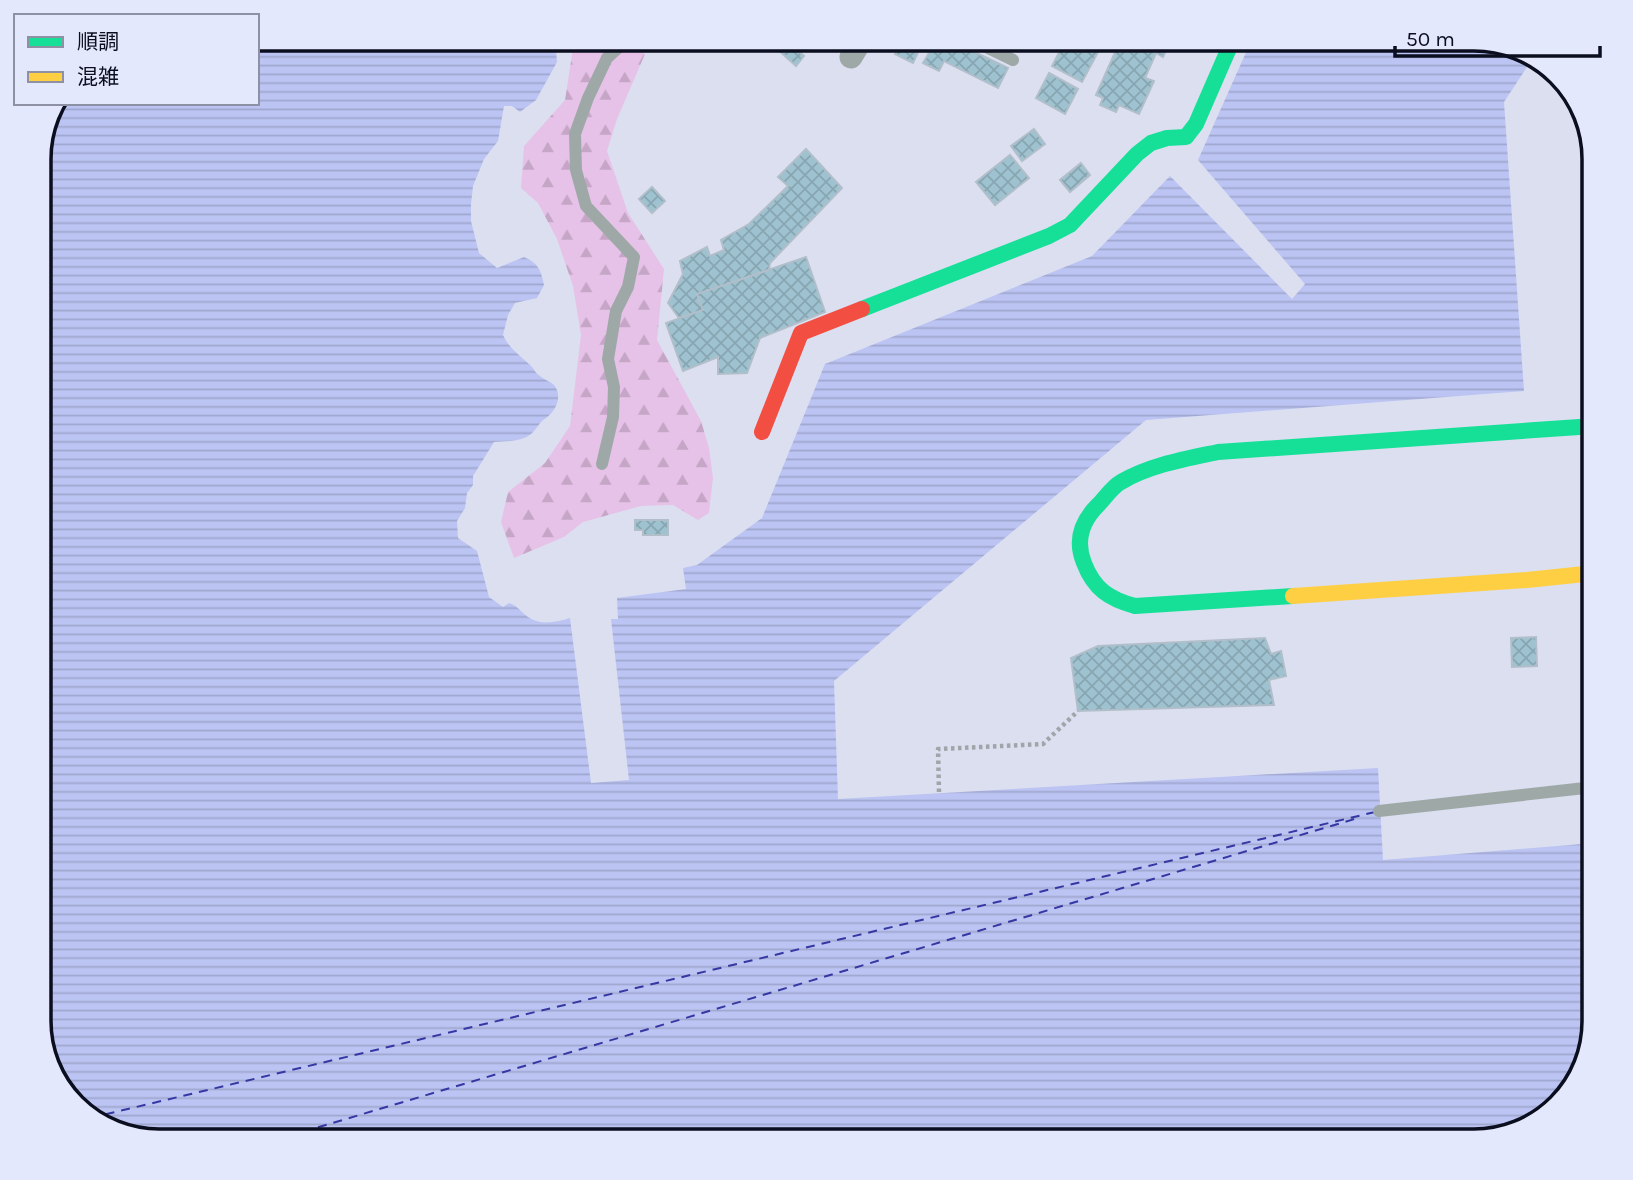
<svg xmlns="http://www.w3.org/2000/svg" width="1633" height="1180" viewBox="0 0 1633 1180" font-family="Karla,'Noto Sans JP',sans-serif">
  <defs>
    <pattern id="forest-firs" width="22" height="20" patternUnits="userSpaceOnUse" patternTransform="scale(1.75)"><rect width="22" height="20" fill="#e7c2e8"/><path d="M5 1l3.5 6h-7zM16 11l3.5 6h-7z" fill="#c5a6c7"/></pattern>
    <pattern id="water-rules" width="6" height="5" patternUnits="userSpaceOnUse" patternTransform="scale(1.75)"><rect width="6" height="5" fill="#bbc4f2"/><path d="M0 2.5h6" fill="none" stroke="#9fa7cf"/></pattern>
    <pattern id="building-cross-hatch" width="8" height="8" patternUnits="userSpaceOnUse" patternTransform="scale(1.75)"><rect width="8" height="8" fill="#9ec2d0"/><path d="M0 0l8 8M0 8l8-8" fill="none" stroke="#87a6b2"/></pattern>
  </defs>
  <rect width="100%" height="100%" fill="#dbdff0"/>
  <path fill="url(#forest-firs)" d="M 569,39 L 625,39 L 645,54 L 617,119 L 607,151 L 628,213 L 664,269 L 657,340 L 701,421 L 709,448 L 713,478 L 709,513 L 698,520 L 673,505 L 641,506 L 583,522 L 564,537 L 514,558 L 501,522 L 508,492 L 545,463 L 570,426 L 581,335 L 573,286 L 557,239 L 538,203 L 521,188 L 524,146 L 565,100 L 573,48 Z"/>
  <path fill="url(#water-rules)" d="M 257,39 L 555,39 L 557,62 L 536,100 L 520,112 L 512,106 L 504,106 L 498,141 L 484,159 L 473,186 L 471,204 L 471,221 L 479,253 L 497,268 L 524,257 C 538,263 541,270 544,285 L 537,298 L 515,303 L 508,315 L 503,335 C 509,348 518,354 529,364 C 533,367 535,373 540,376 C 544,380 550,381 554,385 C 563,396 556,411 546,418 C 539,422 537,429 531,434 C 521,442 506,441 494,442 L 473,476 L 473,485 L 467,493 L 465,508 L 457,521 L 458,538 L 477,551 L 489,597 L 503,607 L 509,603 C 518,606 521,612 528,617 C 541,626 557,622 570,618 L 591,783 L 629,780 L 611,619 L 618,619 L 617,598 L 686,589 L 683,568 L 697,565 L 762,518 L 825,364 L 1092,256 L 1170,176 L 1292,299 L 1305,284 L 1198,160 L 1252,39 L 1475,39 L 1533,58 L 1504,102 L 1524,391 L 1146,420 L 834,681 L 838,799 L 1378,768 L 1383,860 L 1594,843 L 1594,1022 L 1570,1094 L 1528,1129 L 1474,1141 L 158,1141 L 86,1117 L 54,1081 L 39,1029 L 39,150 L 53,103 L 257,103 Z"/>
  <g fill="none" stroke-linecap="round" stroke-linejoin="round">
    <path stroke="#3537a2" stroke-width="2" stroke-dasharray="9 7" stroke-linecap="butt" d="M 90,1118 L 1375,812
      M 272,1141 L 1358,818"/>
  </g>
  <path fill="url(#building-cross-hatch)" stroke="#b1bfca" stroke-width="2" d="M 766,39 L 784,39 L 804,56 L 796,66 Z
    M 903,39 L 948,39 L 1008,68 L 998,88 L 944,61 L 939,71 L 923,63 L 929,53 L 920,48 L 913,63 L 895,54 Z
    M 1066,39 L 1105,39 L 1082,82 L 1052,66 Z
    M 1121,39 L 1171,39 L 1163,57 L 1156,53 L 1145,78 L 1154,81 L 1139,114 L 1119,105 L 1116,112 L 1100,105 L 1103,98 L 1096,95 Z
    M 1049,73 L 1078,89 L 1065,114 L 1036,98 Z
    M 1034,129 L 1045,144 L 1022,161 L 1011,146 Z
    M 806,149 L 842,188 L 770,263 L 769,270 L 697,294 L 703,310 L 679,318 L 668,303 L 683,274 L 680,261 L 707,247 L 710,256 L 724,250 L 721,240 L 749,224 L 788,186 L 778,177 Z
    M 1010,155 L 1029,178 L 995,205 L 976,182 Z
    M 1081,163 L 1090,175 L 1070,192 L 1060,180 Z
    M 652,187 L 665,201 L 652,213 L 639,199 Z
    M 806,257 L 825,312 L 760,338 L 747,373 L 718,374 L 718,357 L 683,371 L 666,323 L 703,310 L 697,294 Z
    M 635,520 L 668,520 L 668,535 L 643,535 L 643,530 L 635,530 Z
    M 1536,637 L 1537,666 L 1512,667 L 1511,638 Z
    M 1265,638 L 1271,654 L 1281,651 L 1286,676 L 1269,680 L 1274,705 L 1078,711 L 1071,658 L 1098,646 Z"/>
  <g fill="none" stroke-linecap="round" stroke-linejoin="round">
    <path stroke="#9ea6a9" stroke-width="4.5" stroke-dasharray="3.5 3.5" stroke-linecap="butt" d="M 939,792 L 938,749 L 1043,744 L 1078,711"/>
    <path stroke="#9ea9a7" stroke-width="12" d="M 970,39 L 1013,60
      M 602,464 L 613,417 L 614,387 L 608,359 L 616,311 L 628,287 L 634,257 L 586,206 L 576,170 L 575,134 L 588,98 L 607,58 L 628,39
      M 1379,811 L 1594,787"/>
    <path stroke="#9ea9a7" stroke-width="23" d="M 851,57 L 862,39"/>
    <path stroke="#16e098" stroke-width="16" d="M 862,309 L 1049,236 L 1070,225 L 1137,154 L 1151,143 L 1167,138 L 1186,137 L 1196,124 L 1233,39
      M 1293,596 L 1135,606 C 1109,599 1094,589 1084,563 C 1075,541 1081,522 1098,505 C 1105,498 1112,487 1121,482 C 1150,465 1185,459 1218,452 L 1594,426"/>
    <path stroke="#ffcf43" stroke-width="16" d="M 1293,596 L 1527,580 L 1594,573"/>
    <path stroke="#f24e42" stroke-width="16" d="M 762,432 L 801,333 L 862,309"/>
  </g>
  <path d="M0 0H1633V1180H0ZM159 51H1474A108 108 0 0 1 1582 159V1021A108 108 0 0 1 1474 1129H159A108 108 0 0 1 51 1021V159A108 108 0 0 1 159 51Z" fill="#e3e8fc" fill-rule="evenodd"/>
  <path fill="none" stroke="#0b0e1e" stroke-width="3.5" d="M159 51H1474A108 108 0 0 1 1582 159V1021A108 108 0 0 1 1474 1129H159A108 108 0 0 1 51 1021V159A108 108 0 0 1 159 51Z"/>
  <rect x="14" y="14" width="245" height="91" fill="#e3e8fc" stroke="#8d91a3" stroke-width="2"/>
  <rect x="28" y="37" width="35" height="10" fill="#16e098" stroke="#8d91a3" stroke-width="2"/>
  <text x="77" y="49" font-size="21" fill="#0b0e1e">順調</text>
  <rect x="28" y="72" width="35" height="10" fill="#ffcf43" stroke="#8d91a3" stroke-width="2"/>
  <text x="77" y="84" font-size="21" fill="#0b0e1e">混雑</text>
  <path d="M1395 46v10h205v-10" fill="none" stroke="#0b0e1e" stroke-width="3.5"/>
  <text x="1406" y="46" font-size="21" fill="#0b0e1e" stroke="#e3e8fc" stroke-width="5" paint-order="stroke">50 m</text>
</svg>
